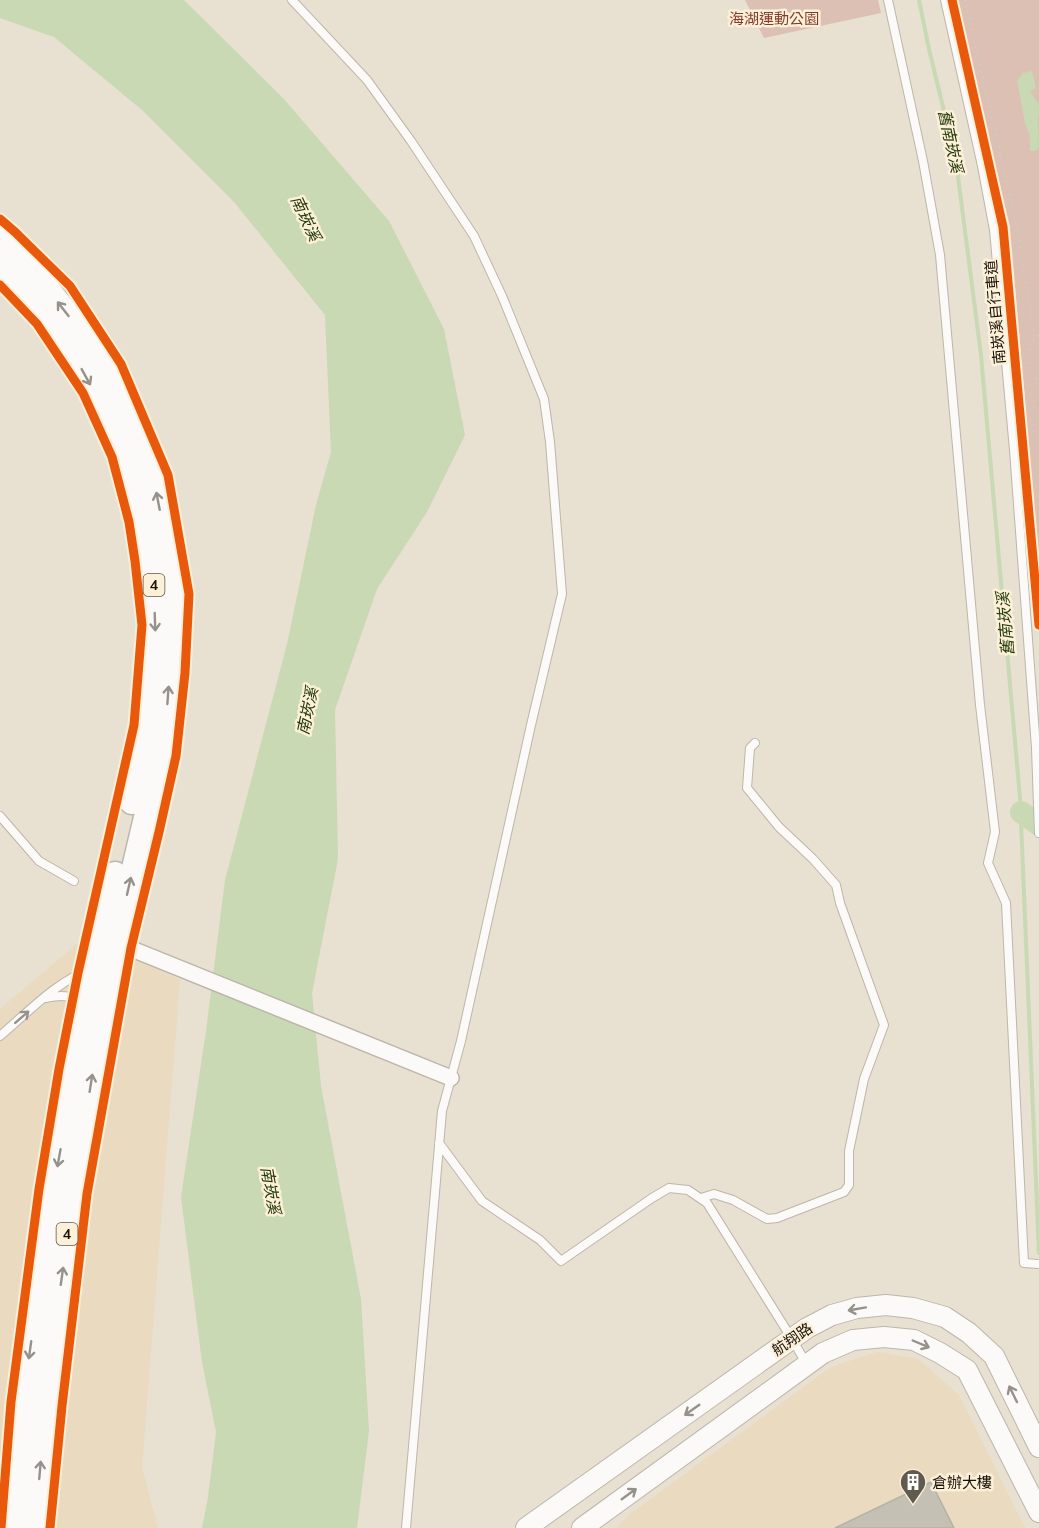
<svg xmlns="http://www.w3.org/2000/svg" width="1039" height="1528" viewBox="0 0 1039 1528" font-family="Mulish,'Noto Sans TC',sans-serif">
  <rect width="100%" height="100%" fill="#e8e0d0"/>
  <path fill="#e9dac0" d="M 99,925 L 129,954 L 180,980 L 142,1467 L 158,1528 L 0,1528 L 0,1009 Z
    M 877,1352 L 918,1359 L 959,1395 L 1025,1528 L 616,1528 L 633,1512 L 831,1367 Z"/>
  <path fill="#dbc0b3" d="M 745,0 L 878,0 L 881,13 L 764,38 Z
    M 954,0 L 1039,0 L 1039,564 L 1010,227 Z"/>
  <path fill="#c8d9b3" d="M 0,0 L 184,0 L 283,98 L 389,221 L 444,329 L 465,435 L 427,512 L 377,589 L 335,710 L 338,859 L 312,993 L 321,1086 L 361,1299 L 369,1431 L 357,1528 L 202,1528 L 208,1497 L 216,1432 L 202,1362 L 181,1197 L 206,1031 L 225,880 L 287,644 L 316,505 L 331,452 L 325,315 L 234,202 L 142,110 L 54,37 L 0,18 Z
    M 1032,71 L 1036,88 L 1030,91 L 1039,105 L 1038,121 L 1039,147 L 1036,151 L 1030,151 L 1030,136 L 1025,123 L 1017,81 L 1023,73 Z"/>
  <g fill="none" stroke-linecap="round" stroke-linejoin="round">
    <path stroke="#c8d9b3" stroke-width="4" d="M 919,0 L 929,49 L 956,161 L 981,355 L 1020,798 L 1039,1253"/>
    <path stroke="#c8d9b3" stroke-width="22" d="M 1021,812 L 1039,825"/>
  </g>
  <path fill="#c4c0b3" stroke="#b5b1a4" stroke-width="1.5" d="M 931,1482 L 954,1528 L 835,1528 Z"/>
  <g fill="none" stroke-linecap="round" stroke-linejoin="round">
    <g stroke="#bdb6aa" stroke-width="10">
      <path id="service" d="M 292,0 L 367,80 L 411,141 L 474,236 L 502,296 L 544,399 L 550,442 L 562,594 L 531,725 L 461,1041 L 442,1111 L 406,1528
        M 888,0 L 923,161 L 940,255 L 980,705 L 995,832 L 988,863 L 1006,903 L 1024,1263 L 1039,1264
        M 945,0 L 982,166 L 994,230 L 1014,450 L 1036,748 L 1039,833
        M 0,816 L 39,861 L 74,881
        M 46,998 C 61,995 75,993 82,1010
        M 0,1036 C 25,1015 59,979 90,970
        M 439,1143 L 482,1201 L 540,1240 L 561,1261 L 652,1198 L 669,1188 L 688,1190 L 707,1203 L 792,1339 L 806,1363
        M 701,1198 L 714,1194 L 733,1200 L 767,1219 L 777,1218 L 844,1192 L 849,1185 L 849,1151 L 864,1079 L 884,1025 L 840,903 L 836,885 L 813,859 L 779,827 L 747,788 L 750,748 L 755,743"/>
    </g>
    <g stroke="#bdb6aa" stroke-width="18">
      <path id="minor" d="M 117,943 L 451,1078"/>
    </g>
    <g stroke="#bdb6aa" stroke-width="22">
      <path id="tertiary" d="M 526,1528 L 807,1328 L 832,1315 L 857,1308 L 886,1305 L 913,1308 L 945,1317 L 969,1333 L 994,1356 L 1039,1447
        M 582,1528 L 823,1353 L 853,1340 L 884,1337 L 914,1340 L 940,1353 L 967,1370 L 1039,1512"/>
    </g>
    <g stroke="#bdb6aa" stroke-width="27">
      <path id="primary" d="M 0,238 L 21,262 L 37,276 L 72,320 L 108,375 L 153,478 L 171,566 L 172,584 L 173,632 L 166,718 L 153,788 L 121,923 L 92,1073 L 71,1211 L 50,1360 L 35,1528
        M 0,264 L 21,286 L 67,342 L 107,415 L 134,481 L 145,526 L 153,573 L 155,633 L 149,717 L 132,802
        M 14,1528 L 27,1370 L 48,1221 L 99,942 L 115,874"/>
    </g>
    <path stroke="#ceccc7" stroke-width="2" stroke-dasharray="1.5 4.5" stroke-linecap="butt" d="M 965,0 L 1016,223 L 1035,340
      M 1039,335 L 1030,344 C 1030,357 1029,371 1039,381
      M 1015,364 L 1030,362
      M 1034,444 L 1035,377"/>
    <use href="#service" stroke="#fcfaf8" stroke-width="8"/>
    <use href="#minor" stroke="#fcfaf8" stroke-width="15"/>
    <use href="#tertiary" stroke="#fcfaf8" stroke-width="20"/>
    <use href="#primary" stroke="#fcfaf8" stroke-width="24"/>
    <g stroke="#fdf0d8" stroke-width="13">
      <path id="cycleway" d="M 952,0 L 1003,227 L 1039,625
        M 0,219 L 15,232 L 70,286 L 121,364 L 168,475 L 189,594 L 185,673 L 176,756 L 159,832 L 131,948 L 87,1194 L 62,1406 L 50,1528
        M 0,285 L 37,324 L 83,393 L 112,457 L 129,522 L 135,561 L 142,625 L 134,725 L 78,973 L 59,1069 L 39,1189 L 11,1402 L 1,1528"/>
    </g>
    <use href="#cycleway" stroke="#e8590c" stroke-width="9"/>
  </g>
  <defs><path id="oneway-shaft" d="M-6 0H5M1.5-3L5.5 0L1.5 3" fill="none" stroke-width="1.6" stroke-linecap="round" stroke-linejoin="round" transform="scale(1.5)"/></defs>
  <g stroke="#95928c">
    <use href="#oneway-shaft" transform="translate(63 309) rotate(-128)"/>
    <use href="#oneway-shaft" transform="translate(86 377) rotate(61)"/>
    <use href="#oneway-shaft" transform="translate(158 501) rotate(-101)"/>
    <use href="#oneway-shaft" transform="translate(155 622) rotate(88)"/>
    <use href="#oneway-shaft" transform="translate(168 695) rotate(-86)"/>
    <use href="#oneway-shaft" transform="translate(129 886) rotate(-77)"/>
    <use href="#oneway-shaft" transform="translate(22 1017) rotate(-41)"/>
    <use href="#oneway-shaft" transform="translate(91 1083) rotate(-81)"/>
    <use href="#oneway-shaft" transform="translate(59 1158) rotate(100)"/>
    <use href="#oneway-shaft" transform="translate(62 1276) rotate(-82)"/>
    <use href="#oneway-shaft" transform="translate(857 1309) rotate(170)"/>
    <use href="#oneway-shaft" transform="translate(921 1344) rotate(23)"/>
    <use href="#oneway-shaft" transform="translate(30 1350) rotate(98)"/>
    <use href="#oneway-shaft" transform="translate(1013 1394) rotate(-116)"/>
    <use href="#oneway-shaft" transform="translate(692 1410) rotate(145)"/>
    <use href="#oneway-shaft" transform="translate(40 1470) rotate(-85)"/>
    <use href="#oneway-shaft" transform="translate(629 1494) rotate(-36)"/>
  </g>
  <defs>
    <g id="building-pin" transform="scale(1.35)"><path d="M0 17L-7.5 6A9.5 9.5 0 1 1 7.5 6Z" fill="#615a4e" stroke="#fdf0d8"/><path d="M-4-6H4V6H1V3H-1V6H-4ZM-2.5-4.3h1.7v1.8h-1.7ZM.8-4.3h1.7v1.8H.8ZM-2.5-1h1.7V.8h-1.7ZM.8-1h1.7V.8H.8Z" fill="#fff"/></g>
  </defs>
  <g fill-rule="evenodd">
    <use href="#building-pin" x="913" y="1482"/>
  </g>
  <g text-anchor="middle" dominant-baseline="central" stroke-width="5" stroke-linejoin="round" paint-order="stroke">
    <g fill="#fdf0d8" stroke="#5d5546" stroke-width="1.5">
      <rect x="143.5" y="574" width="21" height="22" rx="4.5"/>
      <rect x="56.5" y="1223" width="21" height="22" rx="4.5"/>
    </g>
    <g font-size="14" font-weight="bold" fill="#181208">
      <text x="154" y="585">4</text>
      <text x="67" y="1234">4</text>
    </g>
    <g font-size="15" fill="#823c2d" stroke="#fdf0d8">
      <text x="774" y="18">海湖運動公園</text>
    </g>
    <g font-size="15" fill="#181208" stroke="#fdf0d8">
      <text transform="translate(995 312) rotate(-95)">南崁溪自行車道</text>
      <text transform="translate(792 1339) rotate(-34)">航翔路</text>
    </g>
    <g font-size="15" fill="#181208" stroke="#fdf0d8" text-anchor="start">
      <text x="932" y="1482">倉辦大樓</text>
    </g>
    <g font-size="16" font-style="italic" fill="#213a08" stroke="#fdf0d8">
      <text transform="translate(951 141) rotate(78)">舊南崁溪</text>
      <text transform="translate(306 218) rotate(65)">南崁溪</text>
      <text transform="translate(1005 624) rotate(-95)">舊南崁溪</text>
      <text transform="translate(307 711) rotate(-78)">南崁溪</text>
      <text transform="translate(271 1190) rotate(80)">南崁溪</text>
    </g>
  </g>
</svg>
